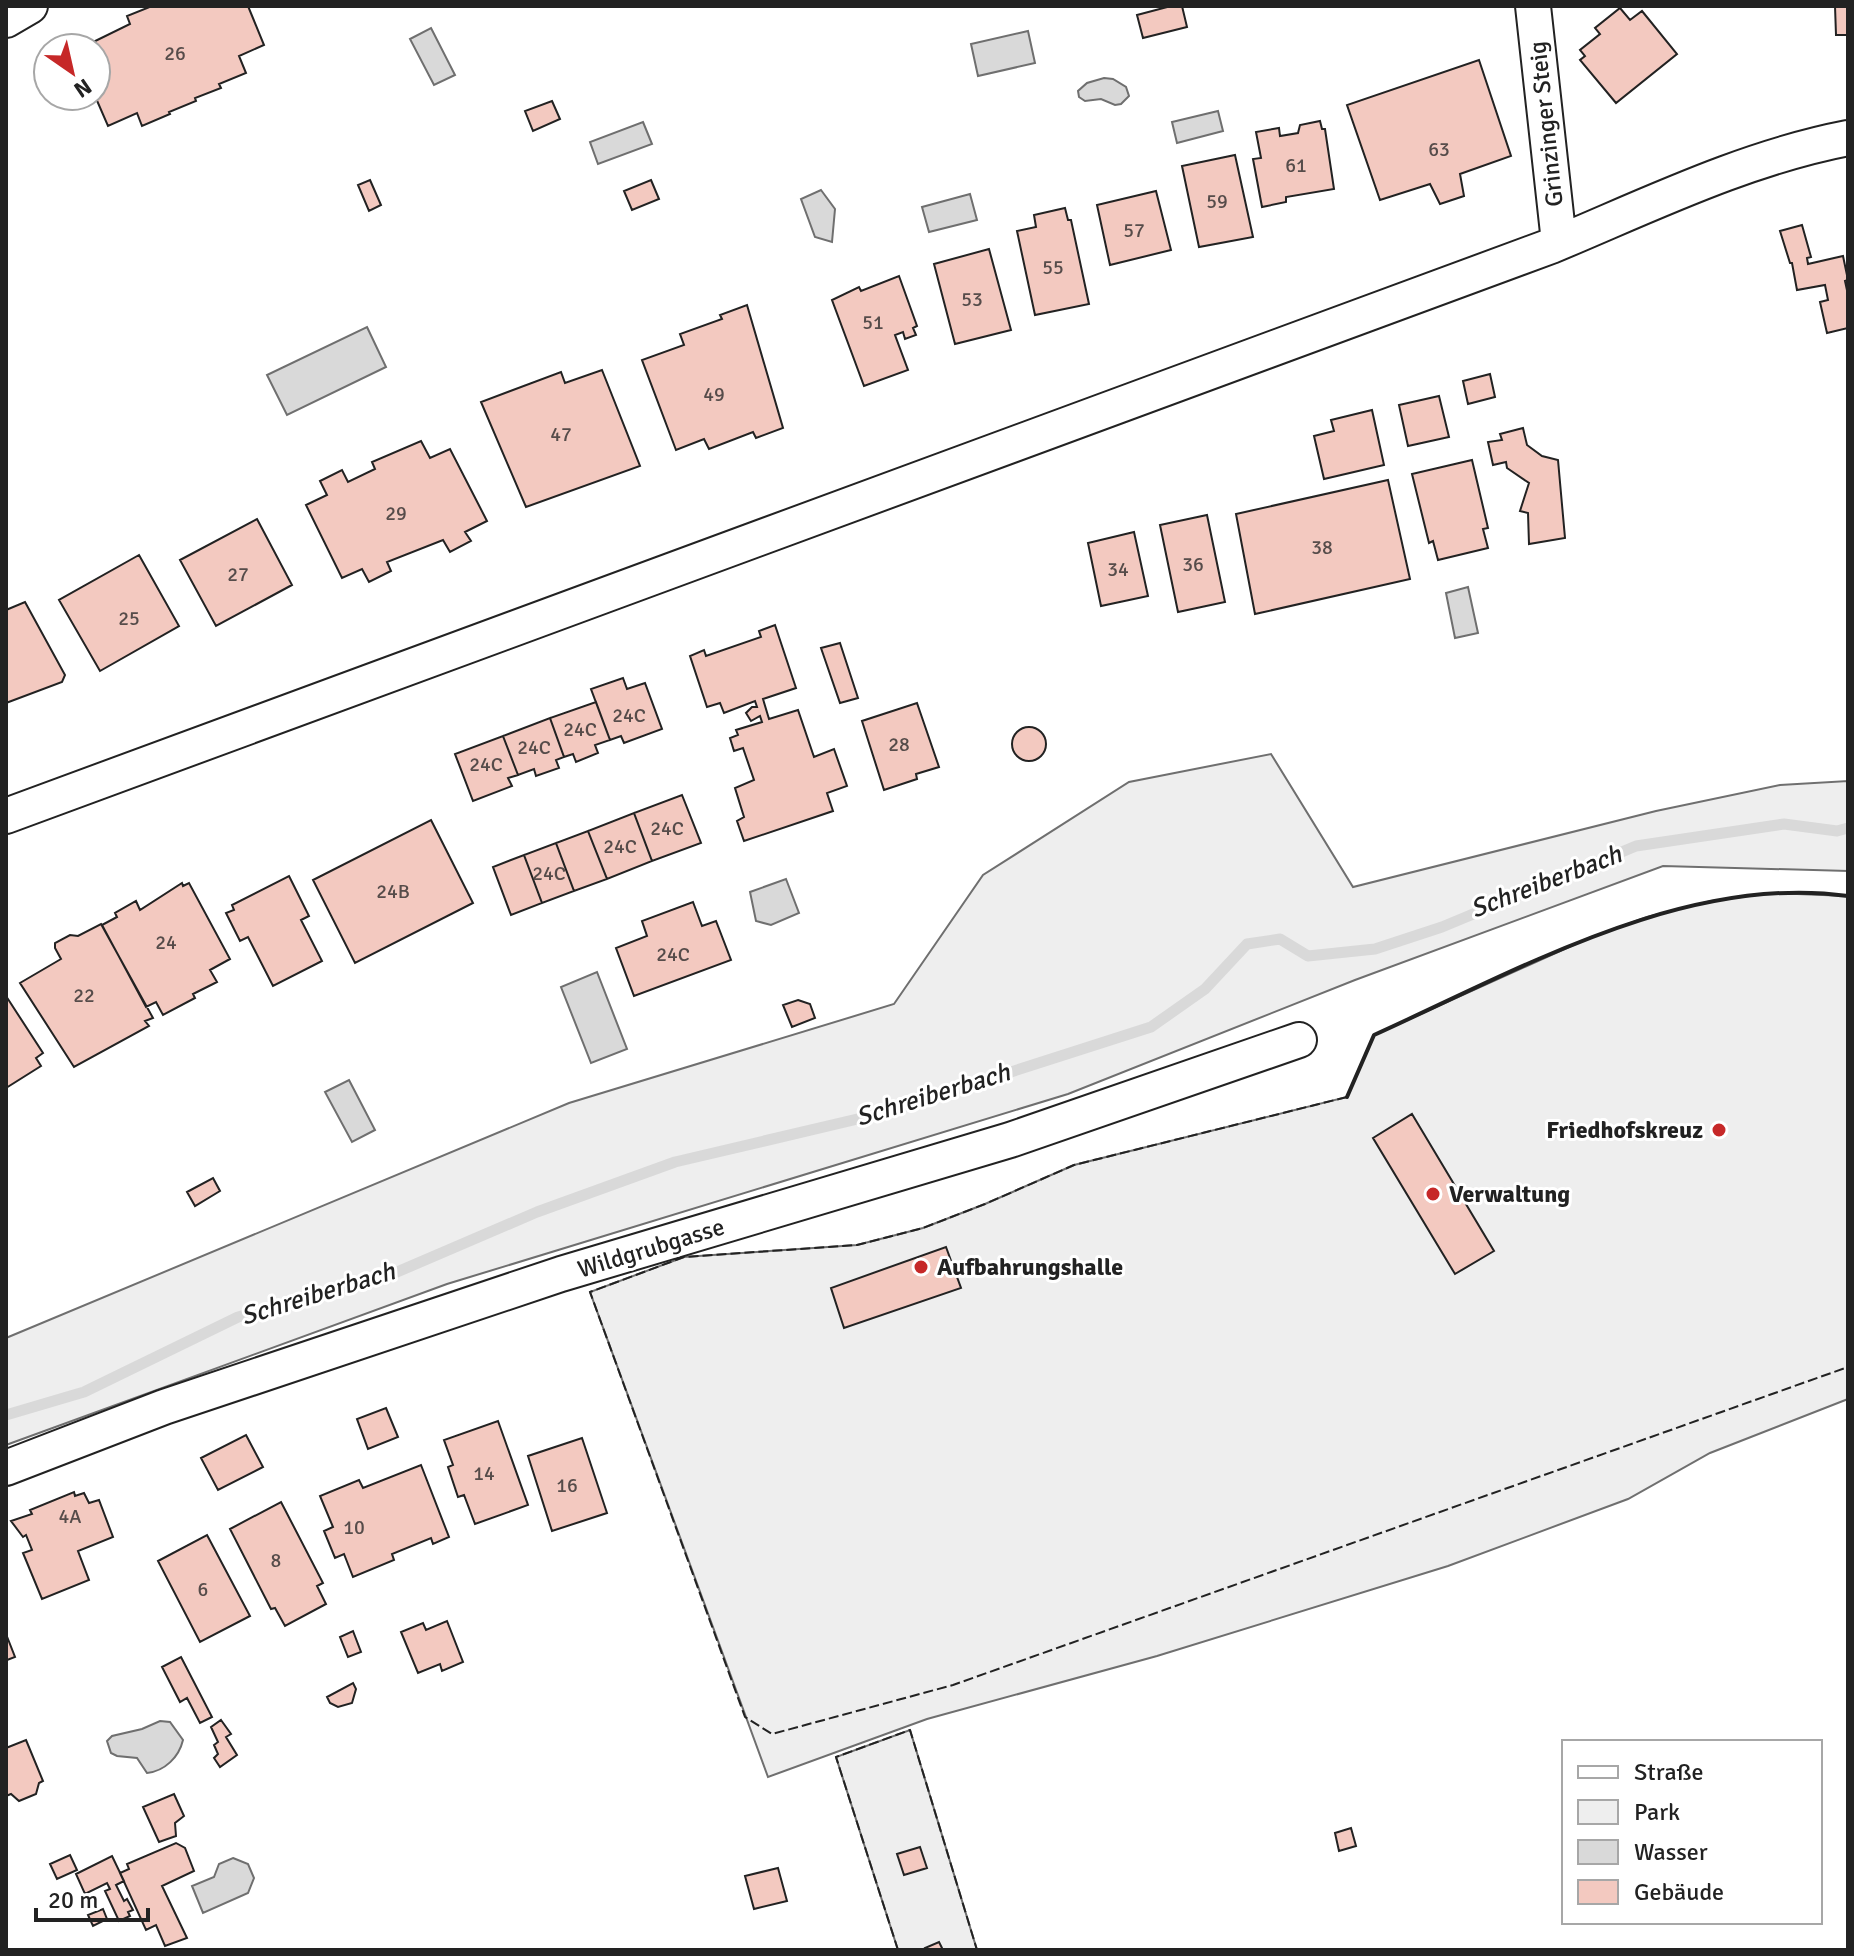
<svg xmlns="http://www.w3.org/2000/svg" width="1854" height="1956" viewBox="0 0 1854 1956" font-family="Signika,sans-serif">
  <rect width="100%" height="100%" fill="#fff"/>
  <path fill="#eee" stroke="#6f6f6f" stroke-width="2" d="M 1271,754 L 1353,887 L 1656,811 L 1780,785 L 1848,781 L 1848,871 L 1663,866 L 1355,980 L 1068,1094 L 447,1284 L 6,1445 L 6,1338 L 569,1103 L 894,1004 L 983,875 L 1129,782 Z
    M 1772,893 L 1848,896 L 1848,1399 L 1710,1453 L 1628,1499 L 1448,1566 L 1157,1656 L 927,1719 L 768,1777 L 590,1292 L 684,1257 L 857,1245 L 923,1228 L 985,1204 L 1074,1165 L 1347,1097 L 1374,1035 L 1589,938 L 1647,917 L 1711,901 Z
    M 910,1730 L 977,1950 L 898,1950 L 836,1757 Z"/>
  <path fill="#d9d9d9" stroke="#6f6f6f" stroke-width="2" d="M 431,28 L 455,75 L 434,85 L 410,39 Z
    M 1028,31 L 1035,63 L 978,76 L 971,44 Z
    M 1104,78 L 1113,79 L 1126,87 L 1129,96 L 1121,104 L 1115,105 L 1101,99 L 1085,101 L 1079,97 L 1078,91 L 1087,83 Z
    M 1218,111 L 1223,131 L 1177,143 L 1172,122 Z
    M 643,122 L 652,144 L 598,164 L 590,142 Z
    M 821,190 L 835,209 L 832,242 L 815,237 L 801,199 Z
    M 970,194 L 977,220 L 929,232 L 922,207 Z
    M 367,327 L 386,367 L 287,415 L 267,375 Z
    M 1468,587 L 1478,633 L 1455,638 L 1446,593 Z
    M 786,879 L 799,913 L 771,925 L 756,921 L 750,892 Z
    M 597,972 L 627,1049 L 591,1063 L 561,987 Z
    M 349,1080 L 375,1130 L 352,1142 L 325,1092 Z
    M 160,1721 L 170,1722 L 183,1740 C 179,1757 165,1771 147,1773 L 137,1758 L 117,1756 L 111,1753 L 107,1741 L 112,1736 L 142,1729 Z
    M 233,1858 L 248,1864 L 254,1878 L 248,1893 L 203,1913 L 192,1886 L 214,1877 L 219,1864 Z"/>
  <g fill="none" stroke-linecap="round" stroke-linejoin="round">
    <path stroke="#d9d9d9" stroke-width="11" d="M 6,1415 L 84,1392 L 238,1317 L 390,1275 L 537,1212 L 675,1162 L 883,1113 L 1151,1027 L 1205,989 L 1247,944 L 1280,939 L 1308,956 L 1375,949 L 1442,927 L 1636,846 L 1784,824 L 1837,831 L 1848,828"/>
  </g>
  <path fill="#f3c9c0" stroke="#222" stroke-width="2" d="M 152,6 L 248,6 L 264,45 L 239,56 L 246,73 L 219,84 L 221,88 L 195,98 L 196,101 L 169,112 L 170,114 L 142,126 L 137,113 L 108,126 L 95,96 L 96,48 L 81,48 L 130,24 L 127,16 Z
    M 1171,6 L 1182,6 L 1187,27 L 1143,38 L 1137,15 Z
    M 1835,6 L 1848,6 L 1848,35 L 1836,35 Z
    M 1620,8 L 1630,20 L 1642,11 L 1677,54 L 1616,103 L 1580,60 L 1585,56 L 1580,50 L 1600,34 L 1595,28 Z
    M 1479,60 L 1511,156 L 1460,174 L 1464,196 L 1440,204 L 1430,184 L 1380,200 L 1347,105 Z
    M 552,101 L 560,119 L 533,131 L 525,111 Z
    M 1320,121 L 1322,129 L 1325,129 L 1334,189 L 1286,197 L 1286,202 L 1262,207 L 1253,159 L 1261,158 L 1256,132 L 1279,128 L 1280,136 L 1298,133 L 1300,125 Z
    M 1235,155 L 1253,237 L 1199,247 L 1182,166 Z
    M 370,180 L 381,205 L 369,211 L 358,185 Z
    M 651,180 L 659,199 L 632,210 L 624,191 Z
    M 1156,191 L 1171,250 L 1110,265 L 1097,205 Z
    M 1065,208 L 1068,220 L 1071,220 L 1089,304 L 1035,315 L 1017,231 L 1036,227 L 1034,215 Z
    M 1802,225 L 1811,257 L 1807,258 L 1808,264 L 1843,256 L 1848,280 L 1845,281 L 1848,295 L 1848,328 L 1827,333 L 1820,302 L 1828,300 L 1825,285 L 1797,290 L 1792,263 L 1790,263 L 1780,231 Z
    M 989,249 L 1011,330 L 955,344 L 934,264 Z
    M 899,276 L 917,326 L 913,328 L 916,335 L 905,339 L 903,332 L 895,335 L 908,370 L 864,386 L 832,300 L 859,287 L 861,291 Z
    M 747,305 L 783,428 L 756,438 L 753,432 L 709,449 L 704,439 L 676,450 L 642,360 L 684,345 L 680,334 L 722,319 L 720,315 Z
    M 602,370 L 640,466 L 526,507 L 481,402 L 561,372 L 565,383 Z
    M 1490,374 L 1495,397 L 1468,404 L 1463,381 Z
    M 1439,396 L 1449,437 L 1408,446 L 1399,405 Z
    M 1372,410 L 1384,465 L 1324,479 L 1314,436 L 1334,431 L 1331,420 Z
    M 1523,428 L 1527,445 L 1542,456 L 1558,460 L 1565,538 L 1529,544 L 1528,513 L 1520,511 L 1529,483 L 1507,468 L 1506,462 L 1493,465 L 1488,442 L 1502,440 L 1500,434 Z
    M 421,441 L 430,458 L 450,449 L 487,521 L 465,532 L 471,541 L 450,552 L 443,540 L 387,562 L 391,571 L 369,582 L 362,569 L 342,578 L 306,505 L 327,495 L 320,481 L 342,470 L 348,482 L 375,469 L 372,462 Z
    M 1472,460 L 1488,528 L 1483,529 L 1488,548 L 1438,560 L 1433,541 L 1429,543 L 1412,474 Z
    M 1388,480 L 1410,579 L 1255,614 L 1236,514 Z
    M 1207,515 L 1225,602 L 1178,612 L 1160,525 Z
    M 257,519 L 292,585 L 216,626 L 180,560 Z
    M 1134,532 L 1148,596 L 1101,606 L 1088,543 Z
    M 139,555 L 179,626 L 100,671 L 59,600 Z
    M 25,602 L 65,675 L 62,682 L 6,703 L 6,610 Z
    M 775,625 L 796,688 L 763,699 L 769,719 L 798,710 L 814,757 L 834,749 L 847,786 L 827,793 L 833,811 L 744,841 L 737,821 L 744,817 L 735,788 L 754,780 L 743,748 L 734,751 L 730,738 L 738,735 L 736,730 L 762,722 L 760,716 L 751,721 L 746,713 L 752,707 L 757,707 L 755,701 L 724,713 L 720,703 L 707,707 L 690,656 L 704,650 L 706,656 L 761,637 L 759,631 Z
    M 840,643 L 858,698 L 840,703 L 821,648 Z
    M 623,678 L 627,689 L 645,683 L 662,729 L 624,743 L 621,736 L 610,740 L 591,689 Z
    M 596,702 L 610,740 L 595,745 L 598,753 L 576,762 L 573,754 L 564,757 L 550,718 Z
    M 917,703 L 939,767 L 916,774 L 917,779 L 884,790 L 862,721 Z
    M 550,718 L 564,757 L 556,760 L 559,768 L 536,776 L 534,769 L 518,775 L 503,736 Z
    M1012 744a17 17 0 1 1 34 0a17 17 0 1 1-34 0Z
    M 503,736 L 518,775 L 508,778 L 512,786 L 473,801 L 455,754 Z
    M 682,795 L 701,843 L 652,861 L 634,813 Z
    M 634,813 L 652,861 L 607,879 L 588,831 Z
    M 431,820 L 473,903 L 355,963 L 313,880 Z
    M 588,831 L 607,879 L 574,891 L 556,843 Z
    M 556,843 L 574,891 L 542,903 L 524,855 Z
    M 524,855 L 542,903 L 511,915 L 493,867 Z
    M 289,876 L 309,916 L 301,920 L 322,961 L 273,986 L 248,937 L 240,941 L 226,913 L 234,910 L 232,905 Z
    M 182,883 L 183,886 L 189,883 L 230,959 L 210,970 L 217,982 L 193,994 L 195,998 L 163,1015 L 156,1002 L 146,1007 L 102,925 L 117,917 L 115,913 L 136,901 L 140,910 Z
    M 693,902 L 702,926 L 716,921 L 731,960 L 634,996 L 616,948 L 647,936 L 642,921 Z
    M 101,924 L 153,1018 L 145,1021 L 149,1026 L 74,1067 L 20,983 L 61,959 L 55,948 L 55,943 L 70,935 L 78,936 Z
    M 6,996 L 43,1053 L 36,1058 L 41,1066 L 6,1088 Z
    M 798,1000 L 810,1004 L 815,1018 L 792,1027 L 783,1005 Z
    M 1412,1114 L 1494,1251 L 1455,1274 L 1373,1138 Z
    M 213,1178 L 220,1191 L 195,1206 L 187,1192 Z
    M 946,1247 L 961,1288 L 844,1328 L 831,1288 Z
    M 386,1408 L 398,1437 L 368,1449 L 357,1419 Z
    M 498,1421 L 528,1505 L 475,1524 L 464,1495 L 458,1497 L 448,1467 L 453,1465 L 444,1440 Z
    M 246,1435 L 263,1467 L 218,1490 L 201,1458 Z
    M 582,1438 L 607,1513 L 552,1531 L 528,1456 Z
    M 421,1465 L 449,1537 L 433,1544 L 431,1538 L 392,1554 L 394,1560 L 353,1577 L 344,1554 L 335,1558 L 324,1531 L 333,1527 L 320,1496 L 359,1480 L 363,1488 Z
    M 74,1492 L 75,1496 L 84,1493 L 89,1503 L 99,1500 L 113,1537 L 78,1551 L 89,1580 L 42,1599 L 23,1553 L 32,1550 L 26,1535 L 23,1537 L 11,1521 L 32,1514 L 30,1510 Z
    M 281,1502 L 323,1583 L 317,1586 L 326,1604 L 285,1626 L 275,1608 L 271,1609 L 230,1529 Z
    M 207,1535 L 250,1616 L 200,1642 L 158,1561 Z
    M 447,1621 L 463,1662 L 442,1671 L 440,1664 L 418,1673 L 401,1632 L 423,1623 L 426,1630 Z
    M 353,1631 L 361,1652 L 348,1657 L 340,1637 Z
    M 6,1634 L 15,1657 L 7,1660 L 6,1667 Z
    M 181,1657 L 212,1717 L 200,1723 L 187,1698 L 180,1702 L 162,1667 Z
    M 353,1683 L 356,1689 L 352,1703 L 338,1707 L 330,1703 L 327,1697 Z
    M 221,1720 L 231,1734 L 226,1737 L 237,1755 L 220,1767 L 214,1758 L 218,1754 L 214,1745 L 218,1742 L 211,1727 Z
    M 26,1740 L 43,1781 L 39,1783 L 36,1794 L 19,1801 L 11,1794 L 6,1796 L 6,1748 Z
    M 174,1794 L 184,1816 L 175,1823 L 176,1836 L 159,1842 L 143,1807 Z
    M 1351,1828 L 1356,1846 L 1339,1851 L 1335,1833 Z
    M 176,1843 L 185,1848 L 194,1871 L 162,1886 L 187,1938 L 165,1946 L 156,1925 L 146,1930 L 120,1873 L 129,1869 L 127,1864 Z
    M 920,1847 L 927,1868 L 904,1875 L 897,1854 Z
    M 70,1855 L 77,1870 L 57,1879 L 50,1864 Z
    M 112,1856 L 124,1881 L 116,1885 L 124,1901 L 127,1899 L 133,1910 L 128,1912 L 130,1916 L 119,1921 L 105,1891 L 110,1889 L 107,1883 L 85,1894 L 76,1874 Z
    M 778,1868 L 787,1901 L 754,1909 L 745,1876 Z
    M 103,1909 L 107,1919 L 93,1926 L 88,1915 Z
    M 939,1942 L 943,1950 L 926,1950 L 925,1948 Z"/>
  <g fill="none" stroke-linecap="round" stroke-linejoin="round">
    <g stroke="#222" stroke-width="38">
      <path id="street" d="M 1533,6 L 1559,242
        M 6,20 L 30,6
        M 6,816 L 1551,246 C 1647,206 1744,158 1848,138
        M 6,1468 L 164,1407 L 561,1274 L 1010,1140 L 1299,1040"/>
    </g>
    <use href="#street" stroke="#fff" stroke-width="34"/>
    <path stroke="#222" stroke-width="2" stroke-dasharray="10 4" stroke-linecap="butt" d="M 1347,1097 L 1074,1165 L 985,1204 L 923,1228 L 857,1245 L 684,1257 L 590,1292 L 745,1717 L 772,1734 L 953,1685 L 1848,1367
      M 898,1950 L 836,1757 L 910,1730 L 977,1950"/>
    <path stroke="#222" stroke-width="4" d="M 1347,1097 L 1374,1035 C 1518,970 1686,873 1848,896"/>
  </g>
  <g fill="#c62828" stroke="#fff" stroke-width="3">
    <circle cx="1719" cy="1130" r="8"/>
    <circle cx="1433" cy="1194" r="8"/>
    <circle cx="921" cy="1267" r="8"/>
  </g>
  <g text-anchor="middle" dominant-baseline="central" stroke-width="6" stroke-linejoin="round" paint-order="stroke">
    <g font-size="20" fill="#564c4a">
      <text x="175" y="53">26</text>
      <text x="1439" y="149">63</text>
      <text x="1296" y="165">61</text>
      <text x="1217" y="201">59</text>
      <text x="1134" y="230">57</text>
      <text x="1053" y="267">55</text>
      <text x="972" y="299">53</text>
      <text x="873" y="322">51</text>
      <text x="714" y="394">49</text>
      <text x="561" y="434">47</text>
      <text x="396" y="513">29</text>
      <text x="1322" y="547">38</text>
      <text x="1193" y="564">36</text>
      <text x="1118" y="569">34</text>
      <text x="238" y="574">27</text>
      <text x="129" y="618">25</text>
      <text x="629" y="715">24C</text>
      <text x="580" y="729">24C</text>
      <text x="899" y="744">28</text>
      <text x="534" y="747">24C</text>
      <text x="486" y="764">24C</text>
      <text x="667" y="828">24C</text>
      <text x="620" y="846">24C</text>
      <text x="549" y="873">24C</text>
      <text x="393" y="891">24B</text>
      <text x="166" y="942">24</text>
      <text x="673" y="954">24C</text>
      <text x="84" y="995">22</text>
      <text x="484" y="1473">14</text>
      <text x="567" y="1485">16</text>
      <text x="70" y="1516">4A</text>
      <text x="354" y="1527">10</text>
      <text x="276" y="1560">8</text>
      <text x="203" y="1589">6</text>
    </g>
    <g font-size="24" fill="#222" stroke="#fff">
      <text transform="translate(1546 124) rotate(-96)">Grinzinger Steig</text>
      <text transform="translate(651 1248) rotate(-17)">Wildgrubgasse</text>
    </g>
    <g font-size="24" font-weight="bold" fill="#222" stroke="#fff" text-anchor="start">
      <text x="1703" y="1130" text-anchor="end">Friedhofskreuz</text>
      <text x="1449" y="1194">Verwaltung</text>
      <text x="937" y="1267">Aufbahrungshalle</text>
    </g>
    <g font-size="26" font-style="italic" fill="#222" stroke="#fff">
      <text transform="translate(1546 882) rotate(-21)">Schreiberbach</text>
      <text transform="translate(933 1095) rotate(-17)">Schreiberbach</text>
      <text transform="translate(318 1294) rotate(-17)">Schreiberbach</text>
    </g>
  </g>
  <rect width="1854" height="1956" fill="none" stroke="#222222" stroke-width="16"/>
  <rect x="1562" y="1740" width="260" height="184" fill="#ffffff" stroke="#a7a7a7" stroke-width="2"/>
  <rect x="1578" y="1766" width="40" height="12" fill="#ffffff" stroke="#a7a7a7" stroke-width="2"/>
  <text x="1634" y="1780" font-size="24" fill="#222222">Straße</text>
  <rect x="1578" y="1800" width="40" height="24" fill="#eeeeee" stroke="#a7a7a7" stroke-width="2"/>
  <text x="1634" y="1820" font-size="24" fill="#222222">Park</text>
  <rect x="1578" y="1840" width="40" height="24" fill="#d9d9d9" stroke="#a7a7a7" stroke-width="2"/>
  <text x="1634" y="1860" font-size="24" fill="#222222">Wasser</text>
  <rect x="1578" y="1880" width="40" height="24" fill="#f3c9c0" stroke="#a7a7a7" stroke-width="2"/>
  <text x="1634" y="1900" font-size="24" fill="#222222">Gebäude</text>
  <g transform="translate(72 72) rotate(146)"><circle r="38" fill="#ffffff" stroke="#a7a7a7" stroke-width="2"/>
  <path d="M0-6L14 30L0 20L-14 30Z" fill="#c62828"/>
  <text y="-12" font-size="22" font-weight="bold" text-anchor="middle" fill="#222222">N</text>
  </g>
  <path d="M36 1908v12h112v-12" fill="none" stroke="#222222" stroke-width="4"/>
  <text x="48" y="1908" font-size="24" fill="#222222" stroke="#ffffff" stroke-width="6" paint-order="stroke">20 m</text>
</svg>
